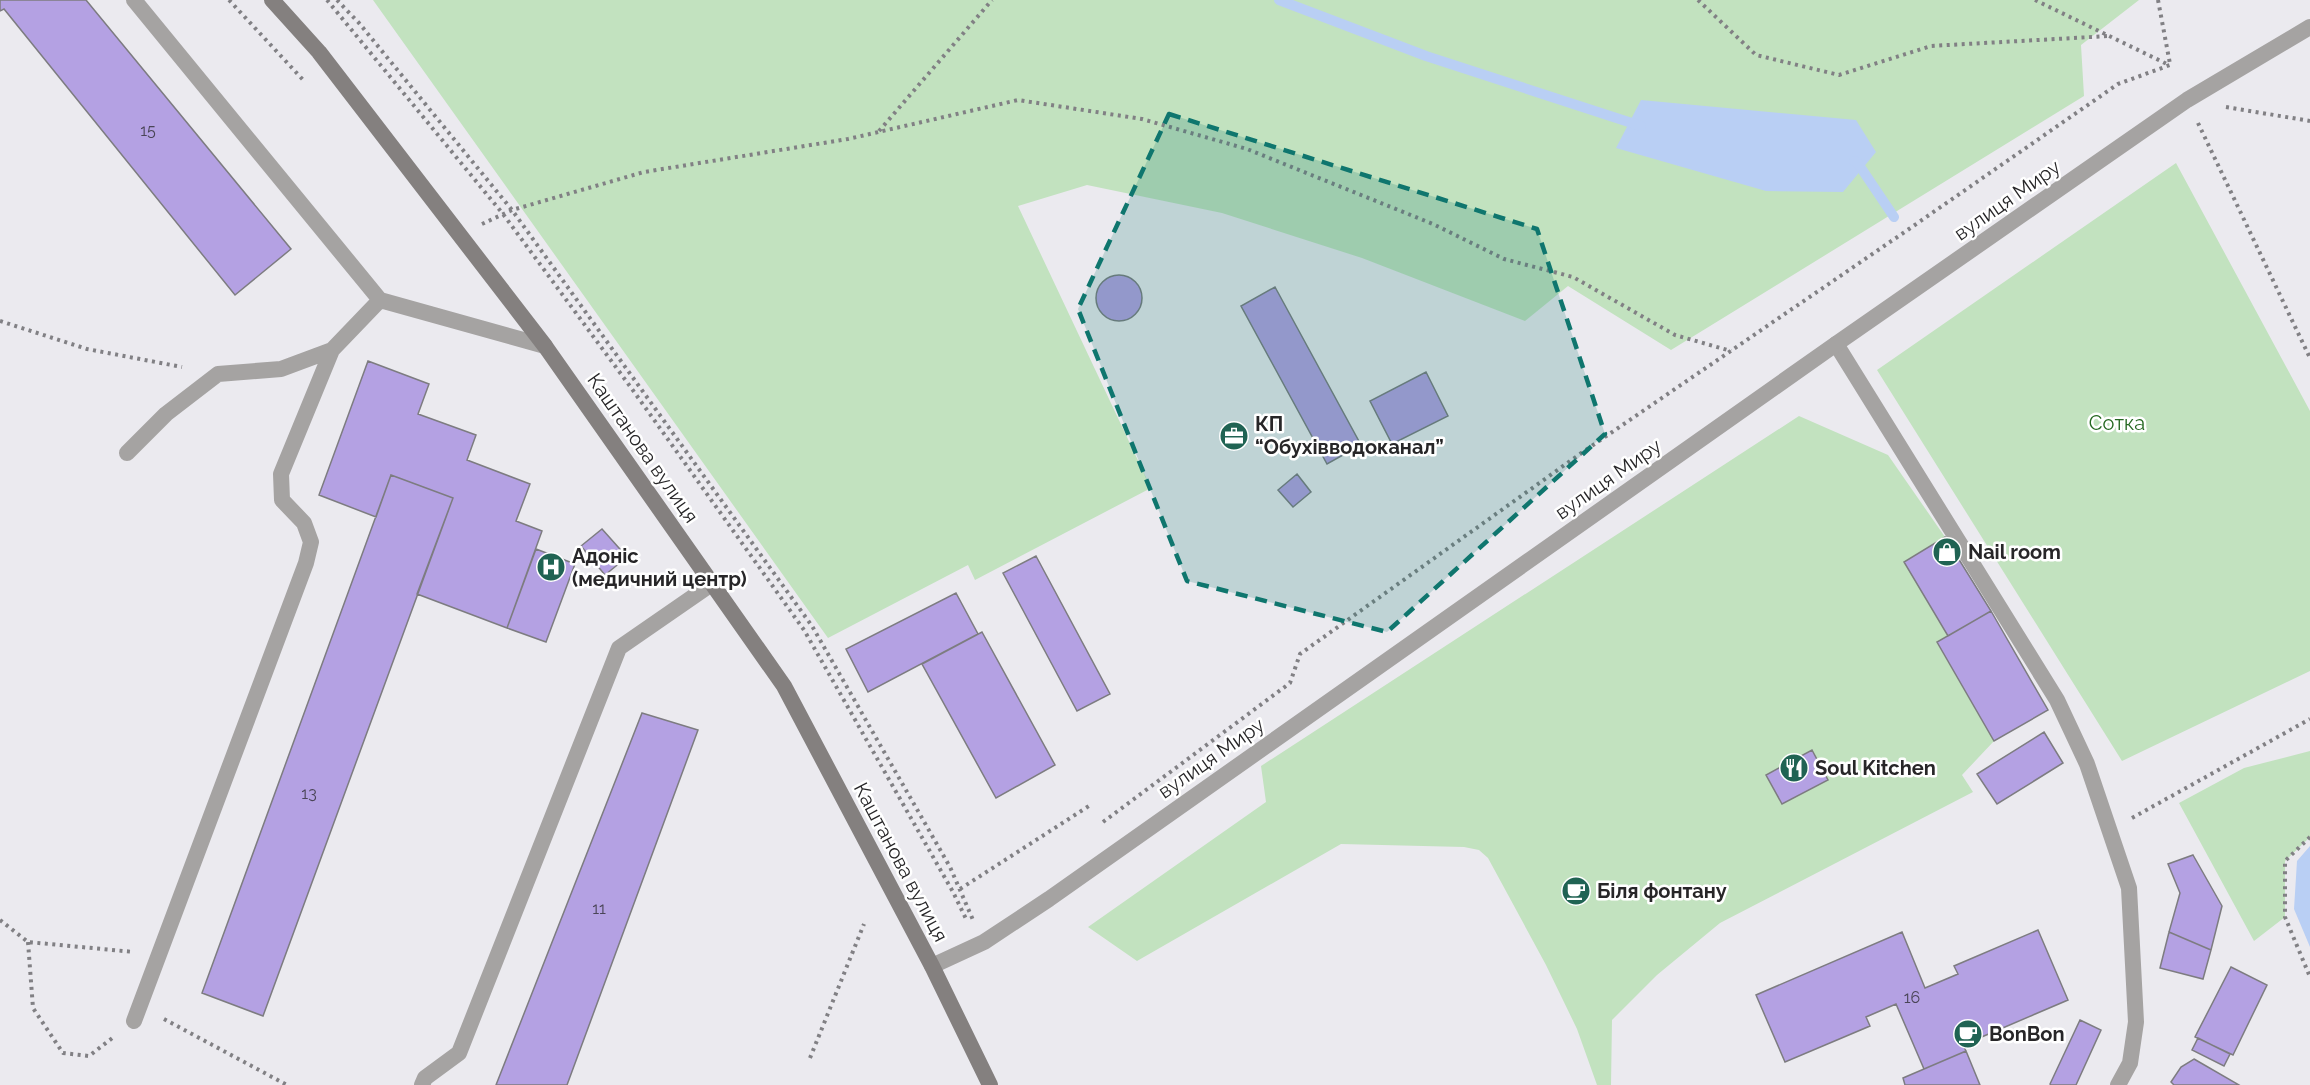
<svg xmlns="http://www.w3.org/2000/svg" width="2310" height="1085" viewBox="0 0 2310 1085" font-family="Raleway,sans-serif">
  <rect width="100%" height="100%" fill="#ebeaef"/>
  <path fill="#c2e2bf" d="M 373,0 L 2139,0 L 2081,45 L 2084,96 L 1671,350 L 1568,286 L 1525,321 L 1362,258 L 1222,213 L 1087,185 L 1018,206 L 1151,488 L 975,580 L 968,565 L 828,638 Z
    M 2176,163 L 2310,411 L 2310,671 L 2122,761 L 1877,370 Z
    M 1799,416 L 1888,455 L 1945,537 L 1904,562 L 1948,636 L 1937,643 L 1994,741 L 1962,775 L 1973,792 L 1720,923 L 1657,975 L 1612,1020 L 1611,1085 L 1597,1085 L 1577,1029 L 1546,965 L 1488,858 L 1479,850 L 1464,847 L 1341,844 L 1137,961 L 1088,927 L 1266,802 L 1261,766 Z
    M 2310,751 L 2310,837 L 2285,861 L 2285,917 L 2254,941 L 2179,803 L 2244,768 Z"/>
  <path fill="#b9cff4" d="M 1641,100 L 1856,120 L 1876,152 L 1843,192 L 1766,191 L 1616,148 Z
    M 2310,846 L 2310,947 L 2294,909 L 2297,861 Z"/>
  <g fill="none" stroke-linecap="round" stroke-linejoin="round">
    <path stroke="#b9cff4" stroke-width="10" d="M 1279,0 L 1426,56 L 1641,126
      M 1854,161 L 1857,162 L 1894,217"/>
  </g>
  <path fill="#b4a1e3" stroke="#7d7c80" stroke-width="1.5" d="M 0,0 L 86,0 L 291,249 L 235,295 L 4,9 L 0,11 Z
    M1096 298a23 23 0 1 1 46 0a23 23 0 1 1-46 0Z
    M 1275,287 L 1361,445 L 1327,464 L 1241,306 Z
    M 368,361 L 429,384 L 418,414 L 476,435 L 467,460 L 530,484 L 516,521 L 542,531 L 507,628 L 417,594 L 453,498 L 391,475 L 376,517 L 319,495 Z
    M 1426,372 L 1448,416 L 1392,444 L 1370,401 Z
    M 1297,474 L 1311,492 L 1293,507 L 1278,490 Z
    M 391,475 L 453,498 L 263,1016 L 202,993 Z
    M 602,529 L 627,557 L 605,575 L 581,546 Z
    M 1945,537 L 1991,611 L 1948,636 L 1904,562 Z
    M 536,549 L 575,564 L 546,642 L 507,628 Z
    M 1036,556 L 1110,694 L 1077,711 L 1003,573 Z
    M 956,593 L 978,634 L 868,692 L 846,649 Z
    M 1991,611 L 2048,710 L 1994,741 L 1937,642 Z
    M 982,632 L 1055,765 L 996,798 L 922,664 Z
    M 642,713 L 698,730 L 567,1085 L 496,1085 Z
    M 2044,732 L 2063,763 L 1997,804 L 1977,774 Z
    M 1812,750 L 1828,780 L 1782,804 L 1766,775 Z
    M 2193,855 L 2222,906 L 2211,950 L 2169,932 L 2180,893 L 2168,864 Z
    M 2038,930 L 2068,1000 L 1963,1045 L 1966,1051 L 1924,1069 L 1896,1004 L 1866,1017 L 1870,1026 L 1785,1062 L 1756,995 L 1902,932 L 1925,988 L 1958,974 L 1954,966 Z
    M 2169,932 L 2211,950 L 2203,979 L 2160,968 Z
    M 2231,967 L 2267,985 L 2233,1055 L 2195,1037 Z
    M 2080,1020 L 2101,1030 L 2076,1085 L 2051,1085 L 2050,1084 Z
    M 2198,1038 L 2230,1054 L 2224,1066 L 2192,1050 Z
    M 1966,1051 L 1980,1085 L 1905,1085 L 1903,1078 Z
    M 2194,1059 L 2239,1085 L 2174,1085 L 2171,1082 L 2181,1067 Z"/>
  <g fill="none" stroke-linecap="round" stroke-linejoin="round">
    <path stroke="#818084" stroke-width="4" stroke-dasharray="3 4.5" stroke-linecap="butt" d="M 229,0 L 305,82
      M 327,0 L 503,214 L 632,389 L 804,630 L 953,892 L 967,921
      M 337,0 L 359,23 L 512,210 L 812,626 L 950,867 L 973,920
      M 1698,0 L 1756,55 L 1839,75 L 1931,46 L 2109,36
      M 2035,0 L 2169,65
      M 2158,0 L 2170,64
      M 2226,107 L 2310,121
      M 2198,123 L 2310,358
      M 879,131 L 992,0
      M 482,224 L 512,210 L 644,172 L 848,139 L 1018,100 L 1142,119 L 1247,149 L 1433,224 L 1504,259 L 1573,277 L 1675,335 L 1731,351
      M 0,321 L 87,349 L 182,367
      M 2132,818 L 2310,719
      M 1103,822 L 1290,683 L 1300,654 L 1580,454 L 1909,229 L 2118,84 L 2170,65
      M 2310,837 L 2285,861 L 2285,917 L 2310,977
      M 960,889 L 1092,804
      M 0,920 L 28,942 L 134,952
      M 28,942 L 33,1008 L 63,1053 L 89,1056 L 115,1036
      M 164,1019 L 287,1085
      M 810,1058 L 864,924"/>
    <path stroke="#a5a3a2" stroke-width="16" d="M 134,0 L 380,300 L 545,346
      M 1836,344 L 2057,700 L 2087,764 L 2129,888 L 2136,1022 L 2130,1063 L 2118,1085
      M 127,453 L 166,414 L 218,374 L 281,369 L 332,350
      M 134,1021 L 306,563 L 311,542 L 304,523 L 282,500 L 281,474 L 332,350 L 380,300
      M 422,1085 L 425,1078 L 459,1053 L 619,648 L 713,583"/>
    <path stroke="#a5a3a2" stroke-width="16" d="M 932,966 L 984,942 L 1049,899 L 1836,344 L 2187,100 L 2310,27"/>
    <path stroke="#84807f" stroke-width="16" d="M 272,0 L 319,52 L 545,346 L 784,686 L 932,966 L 990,1085"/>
  </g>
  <path fill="#0f766e" fill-opacity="0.2" stroke="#0f766e" stroke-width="4.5" stroke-dasharray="12 8" stroke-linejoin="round" d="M 1169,114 L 1537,229 L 1605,434 L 1387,632 L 1187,581 L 1078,309 Z"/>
  <defs>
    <g id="office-disc" transform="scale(1.5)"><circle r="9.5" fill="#206353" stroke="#fff"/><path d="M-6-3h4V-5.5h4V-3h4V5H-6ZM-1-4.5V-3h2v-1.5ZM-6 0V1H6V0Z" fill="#fff"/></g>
    <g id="shop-disc" transform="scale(1.5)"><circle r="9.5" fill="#206353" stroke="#fff"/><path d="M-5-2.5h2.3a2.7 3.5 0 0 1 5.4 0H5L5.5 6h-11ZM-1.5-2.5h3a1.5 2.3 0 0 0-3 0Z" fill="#fff"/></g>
    <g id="hospital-disc" transform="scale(1.5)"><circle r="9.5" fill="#206353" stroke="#fff"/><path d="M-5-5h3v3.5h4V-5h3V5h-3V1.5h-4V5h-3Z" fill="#fff"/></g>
    <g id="restaurant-disc" transform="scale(1.5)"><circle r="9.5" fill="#206353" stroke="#fff"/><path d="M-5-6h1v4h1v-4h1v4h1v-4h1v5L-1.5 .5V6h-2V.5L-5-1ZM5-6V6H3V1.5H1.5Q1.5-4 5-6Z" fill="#fff"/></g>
    <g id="cafe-disc" transform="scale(1.5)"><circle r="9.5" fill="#206353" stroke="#fff"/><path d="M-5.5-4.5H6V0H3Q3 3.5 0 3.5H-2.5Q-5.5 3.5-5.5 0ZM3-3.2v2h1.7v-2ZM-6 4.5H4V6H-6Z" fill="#fff"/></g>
  </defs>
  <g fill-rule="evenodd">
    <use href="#office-disc" x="1234" y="436"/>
    <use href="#shop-disc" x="1947" y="552"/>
    <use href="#hospital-disc" x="551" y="567"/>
    <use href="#restaurant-disc" x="1794" y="768"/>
    <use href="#cafe-disc" x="1576" y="891"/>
    <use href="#cafe-disc" x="1968" y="1034"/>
  </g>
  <g text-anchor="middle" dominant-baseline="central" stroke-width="5" stroke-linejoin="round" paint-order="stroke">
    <g font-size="16" fill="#4a4557">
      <text x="148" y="130">15</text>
      <text x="309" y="793">13</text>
      <text x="599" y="908">11</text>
      <text x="1912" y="997">16</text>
    </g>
    <g font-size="20" fill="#272628" stroke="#fff">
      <text transform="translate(2007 200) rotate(-35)">вулиця Миру</text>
      <text transform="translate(643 448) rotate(55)">Каштанова вулиця</text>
      <text transform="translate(1608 479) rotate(-35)">вулиця Миру</text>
      <text transform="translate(1211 758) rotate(-35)">вулиця Миру</text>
      <text transform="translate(901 862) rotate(62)">Каштанова вулиця</text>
    </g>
    <g font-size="20" fill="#246820" stroke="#fff">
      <text x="2117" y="423">Сотка</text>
    </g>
    <g font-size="20" font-weight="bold" fill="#272628" stroke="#fff" text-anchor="start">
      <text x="1255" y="424">КП<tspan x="1255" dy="23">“Обухівводоканал”</tspan></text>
      <text x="1968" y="552">Nail room</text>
      <text x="572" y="556">Адоніс<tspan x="572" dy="23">(медичний центр)</tspan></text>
      <text x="1815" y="768">Soul Kitchen</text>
      <text x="1597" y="891">Біля фонтану</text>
      <text x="1989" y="1034">BonBon</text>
    </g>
  </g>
</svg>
